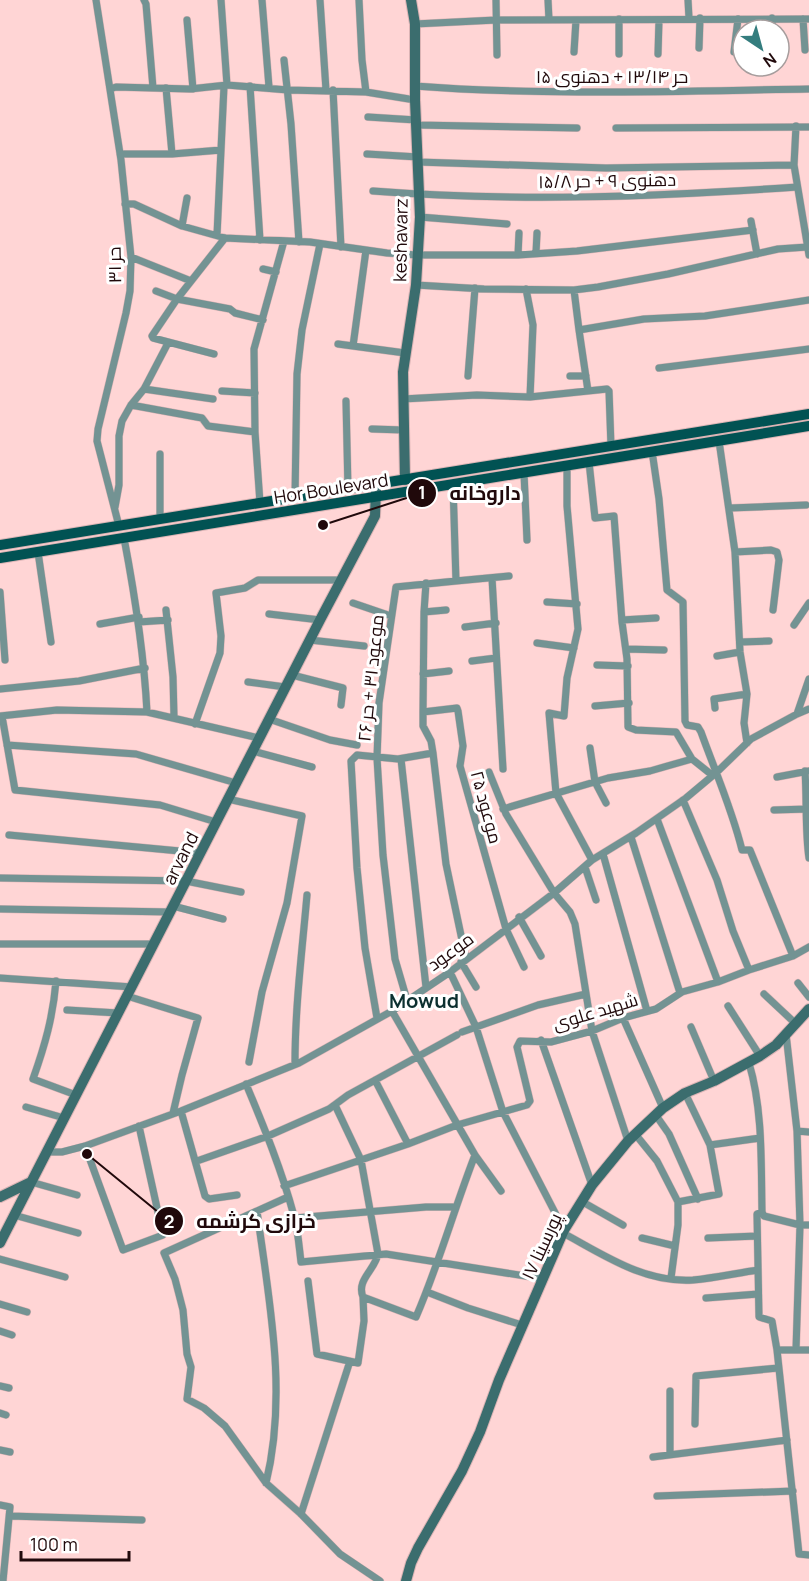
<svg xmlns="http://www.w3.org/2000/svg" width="809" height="1581" viewBox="0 0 809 1581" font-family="Manrope,Cairo,sans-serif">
  <rect width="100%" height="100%" fill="#ffd5d5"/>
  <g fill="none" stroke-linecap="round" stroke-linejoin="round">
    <g stroke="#dbb4b5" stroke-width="8">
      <path id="street" d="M 96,0 L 121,160 L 131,257 L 130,291 L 126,313 L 98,429 L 97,441 L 119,526
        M 144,0 L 146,4 L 153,88
        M 221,0 L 227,85
        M 262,0 L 269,87
        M 320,0 L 326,90
        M 359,0 L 362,60 L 366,92
        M 496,0 L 497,55
        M 548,0 L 549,20
        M 688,0 L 689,18
        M 803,19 L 805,50
        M 187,20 L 193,89
        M 415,24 L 496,20 L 809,19
        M 772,30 L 772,18
        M 699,48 L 700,18
        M 574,52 L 576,20
        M 734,52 L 738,19
        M 619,54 L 619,19
        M 658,54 L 659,20
        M 284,60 L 291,124 L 299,242
        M 250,86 L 260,240
        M 415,86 C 544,96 679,91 809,89
        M 166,88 L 172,154
        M 110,89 L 116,87 L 190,89 L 227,85 L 288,90 L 366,92 L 415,100
        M 333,90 L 341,247
        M 368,117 L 416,120
        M 417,125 L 577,128
        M 796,126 L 794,165 L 809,255
        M 616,128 L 809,127
        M 120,154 L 172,154 L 221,150
        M 367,154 L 418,157
        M 418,162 L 606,168 L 794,165
        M 373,191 C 514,202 656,197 797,187
        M 125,204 L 134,204 L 182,226 L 225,238 L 310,242 L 387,253 L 417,255 L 518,255 L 577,251 L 753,230
        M 420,217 L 507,224
        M 751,221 L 757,254
        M 182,226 L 187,198
        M 217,235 L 224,86
        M 536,253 L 537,233
        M 518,255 L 519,233
        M 131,257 L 191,281
        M 263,269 L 276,272
        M 416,285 L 484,289 L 574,290 L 598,287 L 668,274 L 778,249 L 807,247
        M 526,289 L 533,325 L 530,397
        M 574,290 L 579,330
        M 156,291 L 177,299 L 230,309 L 235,313 L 263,320
        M 338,344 L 405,353
        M 353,346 L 366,250
        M 214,354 L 153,338 L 152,336 L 177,299 L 225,238
        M 659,368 L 809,349
        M 468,376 L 475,288
        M 570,376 L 586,376
        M 144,389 L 213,399
        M 222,391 L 255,393
        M 588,391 L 579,330 L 644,319 L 705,316 L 809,300
        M 403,399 L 477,395 L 530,397 L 607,389 L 609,391 L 611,446
        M 346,401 L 348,489
        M 131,405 L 202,418 L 208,426 L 255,432
        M 372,429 L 403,430
        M 719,441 L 735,552 L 740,652 L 747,694 L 744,723 L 747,743
        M 652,451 L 659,499 L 667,590 L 683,602 L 685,721 L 687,725 L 698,727 L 701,732 C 715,771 732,809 742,850 L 750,850 L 793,956
        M 589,462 L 595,518 L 614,516 L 622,622 L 627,659 L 628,727 L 636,730 L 676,732 L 692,759 L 712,775
        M 567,467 L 567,506 L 578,629 L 567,678 L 564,716 L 549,713 L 556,793 L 592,860
        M 524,473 L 527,540
        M 295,497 L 297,374 L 302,330 L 320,244
        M 260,503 L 255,432 L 254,349 L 284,241
        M 115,507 L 119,485 L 119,436 L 122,421 L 131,405 L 144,389 L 168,343
        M 730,508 L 806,505
        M 160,519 L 160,454
        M 124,538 C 135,596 144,653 147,712
        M 38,552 L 51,642
        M 735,552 L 771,550 L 777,552 L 779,560 L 773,610
        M 492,578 L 503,769
        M 456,581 L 509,576
        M 0,592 L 5,660
        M 547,602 L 577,604
        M 353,603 L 391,616
        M 166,610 L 173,677 L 174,717
        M 424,612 L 446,610
        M 269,614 L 320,620
        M 622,620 L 656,618
        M 139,622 L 168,620
        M 100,624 L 139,617
        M 794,625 L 809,603
        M 465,627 L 496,623
        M 310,640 L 364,646
        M 741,642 L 769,641
        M 537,643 L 574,648
        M 626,649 L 664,650
        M 717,656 L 740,652
        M 472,661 L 496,658
        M 597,665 L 628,666
        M 423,674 L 449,671
        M 292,675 L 343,688 L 341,705
        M 248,682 L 285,687
        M 0,689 L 79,681 L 145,668
        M 595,706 L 629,703
        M 715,708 L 714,699 L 747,694
        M 423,712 L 424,612 L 426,583
        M 797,714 L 809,679
        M 0,716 L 57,710 L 147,712 L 259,738
        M 2,716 L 15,790 L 160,805 L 216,822
        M 269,719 L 330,740 L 357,745
        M 195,724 L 220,653 L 221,636 L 216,593 L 245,588 L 258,580 L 342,580
        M 7,745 L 136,754 L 236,783
        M 590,748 L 595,782 L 606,803
        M 253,751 L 312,767
        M 433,753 L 446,864 L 466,959
        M 401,759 L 426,987
        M 805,771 C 807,800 805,831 809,858
        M 489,772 L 506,814 L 554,893 L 570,912 L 575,924 L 592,1031 L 628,1141
        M 777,777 L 809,771
        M 228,799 L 302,816 L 287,903 L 262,992 L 249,1062
        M 683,800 L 717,880 L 733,931 L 749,970
        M 503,809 L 608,778 L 650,771 L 692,759
        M 774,810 L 808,809
        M 657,819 L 718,982
        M 9,835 L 201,853
        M 631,837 L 680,993
        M 603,854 L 647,1011
        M 585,867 L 596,900
        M 0,878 L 186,881 L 241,892
        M 173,906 L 223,919
        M 0,909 L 170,912
        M 519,917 L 541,956
        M 0,944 L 154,944
        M 461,962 L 476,987
        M 450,972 L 476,1027 L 503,1112 L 564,1230
        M 0,978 L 132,987
        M 56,981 C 53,1017 45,1045 33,1079 L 76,1095
        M 798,983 L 809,997
        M 764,994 L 796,1024
        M 127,996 L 198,1018 L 182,1075 L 173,1113
        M 407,1000 L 395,959 L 383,855 L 377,758 L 379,703 L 396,587 L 456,581 L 453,484
        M 728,1006 L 760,1056
        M 67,1010 L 118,1013
        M 377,1018 L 365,948 L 357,868 L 351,761 L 357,755 L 398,759 L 433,753 L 431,741 L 423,726 L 423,712 L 457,708 L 458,711 L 463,746 L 460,766 L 506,929 L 524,967
        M 623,1018 L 663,1108
        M 691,1027 L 714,1081
        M 462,1032 L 538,1005 L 586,994
        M 786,1034 L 797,1131 L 800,1225 L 796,1350
        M 541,1040 L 592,1185
        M 749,1063 C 763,1110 761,1163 762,1212
        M 295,1064 C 295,1007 302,952 307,895
        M 375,1080 L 408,1144
        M 246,1084 C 264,1127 282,1171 294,1216 C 298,1230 299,1246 301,1262 L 386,1254 L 544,1279
        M 335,1105 L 361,1160 L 378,1254 C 375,1270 356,1280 363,1297
        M 26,1107 L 64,1118
        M 181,1111 L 205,1196 L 209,1199 L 237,1195
        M 655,1114 L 669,1134 L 698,1199
        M 797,1131 L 809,1132
        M 636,1135 L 657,1161 L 678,1202 L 678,1225 L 671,1278
        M 710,1145 L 760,1138
        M 85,1146 L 123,1250 L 163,1235 L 139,1126
        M 47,1152 L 62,1152 L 85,1146 L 181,1111 L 299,1063 L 392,1011 L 450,972 L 554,893 L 592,860 L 636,833 L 686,798 L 717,772 L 751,739 L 797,714 L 809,709
        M 475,1155 L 501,1191
        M 197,1161 L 268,1136 L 329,1109 L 348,1095 L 457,1035
        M 31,1182 L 77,1195
        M 284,1186 L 408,1144 L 457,1125 L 527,1105 L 530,1101 L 517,1047 L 520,1041 L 551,1042 L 592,1031 L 623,1018 L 656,1009 L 682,992 L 718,982 L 749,970 L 793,956 L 809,947
        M 288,1197 L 164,1253 L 175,1279 L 183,1310 L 187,1354 L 191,1367 L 187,1399 L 204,1408 L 225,1426 L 266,1483 L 301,1514 L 340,1554 L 380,1581
        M 581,1201 L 623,1225
        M 678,1202 L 719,1194 L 710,1145 L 685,1093
        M 257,1211 C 269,1301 288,1393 266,1483
        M 762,1212 L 757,1214 L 759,1317 L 772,1321 L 777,1350 L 809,1350
        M 762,1212 L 764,1216 L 800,1225 L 809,1225
        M 14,1215 L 78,1233
        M 295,1218 L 426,1207 L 455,1207
        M 563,1233 C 604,1255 644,1283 693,1280 C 715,1278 737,1273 758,1270
        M 642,1238 L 675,1246
        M 708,1238 L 757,1236
        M 0,1259 L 65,1277
        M 308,1281 L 317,1354 L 358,1363 L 364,1321 L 363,1297 L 416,1317 C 439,1264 454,1209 475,1155 L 392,1011
        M 427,1292 L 468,1308 L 522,1325
        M 706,1298 L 758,1294
        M 0,1304 L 27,1312
        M 0,1331 L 12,1335
        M 777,1350 L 799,1554 L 809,1555
        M 0,1386 L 9,1388
        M 670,1391 L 670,1454
        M 0,1413 L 6,1415
        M 695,1424 L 696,1376 L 778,1368
        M 0,1450 L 10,1452
        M 653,1457 L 787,1440
        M 657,1496 L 793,1491
        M 0,1505 L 10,1507 L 3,1581
        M 301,1514 L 350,1361
        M 10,1516 L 142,1520"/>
    </g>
    <g stroke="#dbb4b5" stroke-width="12">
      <path id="secondary" d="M 405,480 L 403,372 L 416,285 L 420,217 L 415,100 L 415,24 L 411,0
        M 0,1197 L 31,1182
        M 0,1243 L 320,620 L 375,516 L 376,489
        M 406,1581 L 411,1563 L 418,1548 L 462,1471 L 480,1432 L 499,1380 L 564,1230 L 592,1185 L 628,1141 L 663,1108 L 685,1093 L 714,1081 L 760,1056 L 776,1045 L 809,1009"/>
    </g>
    <g stroke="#dbb4b5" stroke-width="12">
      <path id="primary" d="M 0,545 L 809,414
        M 0,558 L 809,426"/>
    </g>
    <use href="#street" stroke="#739393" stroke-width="7"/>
    <use href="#secondary" stroke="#3b6d6e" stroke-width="10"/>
    <use href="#primary" stroke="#015253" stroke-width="10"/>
  </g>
  <g text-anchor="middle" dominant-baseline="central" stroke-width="6" stroke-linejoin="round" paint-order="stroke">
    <g font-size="18" fill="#20090b" stroke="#fff">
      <text x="612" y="76">حر ۱۳/۱۴ + دهنوی ۱۵</text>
      <text transform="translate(607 180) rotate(-1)">دهنوی ۹ + حر ۱۵/۸</text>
      <text transform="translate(400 240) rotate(-89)">keshavarz</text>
      <text transform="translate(114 265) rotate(-91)">حر ۳۱</text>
      <text transform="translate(331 488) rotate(-9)">Hor Boulevard</text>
      <text transform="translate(370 678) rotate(-84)">موعود ۳۱ + حر ۲۶</text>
      <text transform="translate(487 807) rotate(75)">موعود ۲۵</text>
      <text transform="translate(180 858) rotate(-63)">arvand</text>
      <text transform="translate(450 951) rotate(-36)">موعود</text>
      <text transform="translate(595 1011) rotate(-17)">شهید علوی</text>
      <text transform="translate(541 1246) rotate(-65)">پورسینا ۱۷</text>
    </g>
    <g font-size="20" font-weight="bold" fill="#0c3030" stroke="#fff">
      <text x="424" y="1000">Mowud</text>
    </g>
  </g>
  <path fill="none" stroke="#20090b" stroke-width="2" d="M323 525L422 493M87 1154L169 1221"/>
  <g fill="#20090b" stroke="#fff" stroke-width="2">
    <circle cx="323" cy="525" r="6"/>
    <circle cx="87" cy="1154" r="6"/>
    <circle cx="422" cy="493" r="15"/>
    <circle cx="169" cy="1221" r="15"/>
  </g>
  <g font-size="18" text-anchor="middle" font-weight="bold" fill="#fff">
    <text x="422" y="499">1</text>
    <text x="169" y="1228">2</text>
  </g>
  <g font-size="20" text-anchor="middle" font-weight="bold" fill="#20090b" stroke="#fff" stroke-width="6" stroke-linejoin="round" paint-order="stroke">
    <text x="485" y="500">داروخانه</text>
    <text x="256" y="1228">خرازی کرشمه</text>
  </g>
  <g transform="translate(761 48) rotate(144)"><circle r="28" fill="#ffffff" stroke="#a69d9d" stroke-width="1.5"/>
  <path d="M0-4.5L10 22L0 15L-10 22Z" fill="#347d7e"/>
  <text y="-9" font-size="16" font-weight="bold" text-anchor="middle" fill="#20090b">N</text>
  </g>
  <path d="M21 1551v9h108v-9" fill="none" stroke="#20090b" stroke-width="3"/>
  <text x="30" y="1551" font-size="18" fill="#20090b" stroke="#ffffff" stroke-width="4.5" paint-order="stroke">100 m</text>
</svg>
